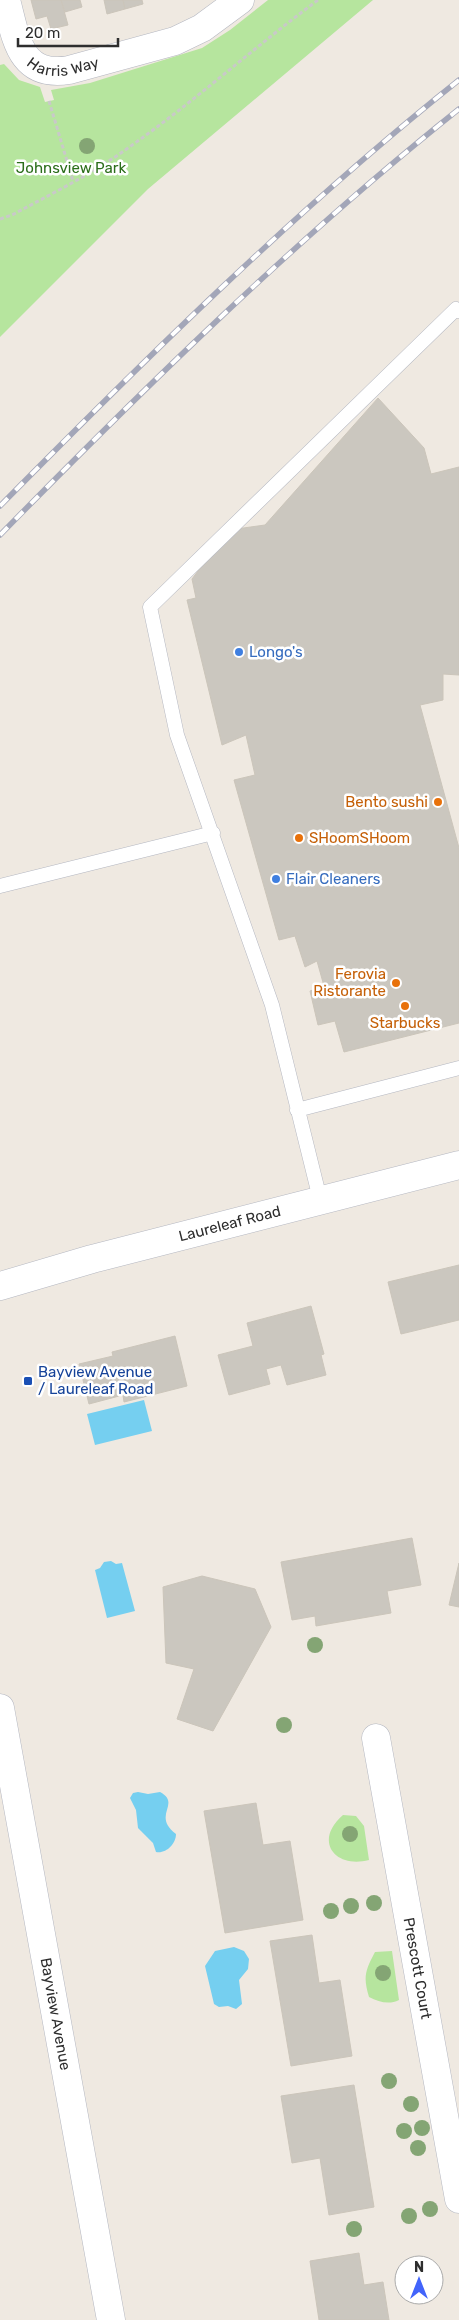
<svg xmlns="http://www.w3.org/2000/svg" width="459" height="2320" viewBox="0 0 459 2320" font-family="Rubik,sans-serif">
  <rect width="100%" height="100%" fill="#efe9e1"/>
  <path fill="#b6e59e" d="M 268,0 L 373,0 L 148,189 L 0,337 L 0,65 L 4,64 L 19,80 L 40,87 L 45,102 L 54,100 L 51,90 L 90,83 L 202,48 L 230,30 Z
    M 343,1815 L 356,1816 L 364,1826 L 369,1860 C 335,1869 313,1841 343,1815 Z
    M 392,1951 L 399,2000 C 389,2005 379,2002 369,1997 C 363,1977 365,1971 375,1952 Z"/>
  <path fill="#75cff0" d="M 144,1400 L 152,1431 L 95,1445 L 87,1414 Z
    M 111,1561 L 116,1564 L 122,1563 L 135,1611 L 107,1618 L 95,1570 L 100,1568 L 104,1562 Z
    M 138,1792 L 148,1794 L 160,1792 C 182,1804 151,1815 176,1834 C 176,1844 166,1854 156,1852 L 153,1843 L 138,1828 L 136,1810 L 130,1798 L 133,1793 Z
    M 234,1947 L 244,1951 L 249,1959 L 248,1969 L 239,1980 L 242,2004 L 236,2009 L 228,2006 L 219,2007 L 214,2004 L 205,1966 L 215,1951 Z"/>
  <path fill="#cbc7bf" stroke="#cbc5ba" d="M 31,0 L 61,0 L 68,25 L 51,29 L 47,16 L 36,19 Z
    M 61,0 L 80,0 L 82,7 L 65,12 Z
    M 104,0 L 123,0 L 125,9 L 107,14 Z
    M 123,0 L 142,0 L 143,4 L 125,9 Z
    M 378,398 L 424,448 L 431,474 L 459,467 L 459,675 L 443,674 L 443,700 L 420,705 L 459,848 L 459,1023 L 344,1052 L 335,1021 L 318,1025 L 310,991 L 324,986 L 317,961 L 305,967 L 295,936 L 279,940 L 234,780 L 255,775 L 246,735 L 222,745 L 187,600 L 196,598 L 192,579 L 229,530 L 265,525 Z
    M 459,1265 L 459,1320 L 401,1334 L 388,1282 Z
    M 311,1306 L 324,1354 L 321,1355 L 326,1375 L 287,1385 L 281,1365 L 266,1369 L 270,1384 L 229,1395 L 218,1355 L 253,1346 L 247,1323 Z
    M 175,1336 L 187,1386 L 124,1402 L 123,1395 L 89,1404 L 79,1364 L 113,1356 L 112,1352 Z
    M 412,1538 L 421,1585 L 387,1591 L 391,1613 L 316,1626 L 315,1616 L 292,1620 L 281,1562 Z
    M 459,1563 L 459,1607 L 449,1605 Z
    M 202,1576 L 255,1589 L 271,1627 L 213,1731 L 177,1719 L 194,1669 L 166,1663 L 163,1587 Z
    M 256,1803 L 263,1845 L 290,1841 L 303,1920 L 225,1933 L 204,1811 Z
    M 312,1935 L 319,1983 L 340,1980 L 352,2056 L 291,2066 L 270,1941 Z
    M 354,2085 L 374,2207 L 329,2215 L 320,2158 L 292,2163 L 281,2096 Z
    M 359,2253 L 364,2285 L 383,2282 L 389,2320 L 319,2320 L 310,2261 Z"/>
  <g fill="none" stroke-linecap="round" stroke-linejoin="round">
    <g stroke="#b4b7c1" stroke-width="15">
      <path id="service" d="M 0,886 L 213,833
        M 297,1110 L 459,1068
        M 320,1199 L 272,1005 L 177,735 L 150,607 L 456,309 L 459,311"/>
    </g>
    <g stroke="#b4b7c1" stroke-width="29">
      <g id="minor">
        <path id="s1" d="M 6,0 C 16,37 19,78 69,70 L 175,41 L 202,28 L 240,0"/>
        <path id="s2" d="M 0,1286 L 92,1259 L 459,1165"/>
        <path id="s3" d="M 376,1738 L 459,2199"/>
      </g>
    </g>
    <g stroke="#b4b7c1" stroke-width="29">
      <g id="secondary">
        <path id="s4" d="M 0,1708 L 111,2320"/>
      </g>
    </g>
    <path stroke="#c9c9c9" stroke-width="3" stroke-dasharray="4 2.5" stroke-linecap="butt" d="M 49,101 L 73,181
      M 0,219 L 12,215 C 51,194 92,174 128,148 C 194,102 253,48 318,0"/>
    <use href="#service" stroke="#fff" stroke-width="14"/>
    <use href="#minor" stroke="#fff" stroke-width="28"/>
    <use href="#secondary" stroke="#fff" stroke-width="28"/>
    <g stroke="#a3a6b8" stroke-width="5.5">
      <path id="rail" d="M 0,506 C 147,357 296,210 459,80
        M 0,535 C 146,386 296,239 459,109"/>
    </g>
    <use href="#rail" stroke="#fff" stroke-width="4" stroke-dasharray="11" stroke-linecap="butt"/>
  </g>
  <g fill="#84a574">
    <circle cx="87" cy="146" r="8"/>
    <circle cx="315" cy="1645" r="8"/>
    <circle cx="284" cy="1725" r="8"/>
    <circle cx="350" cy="1834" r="8"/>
    <circle cx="374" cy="1903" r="8"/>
    <circle cx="351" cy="1906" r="8"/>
    <circle cx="331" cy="1911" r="8"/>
    <circle cx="383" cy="1973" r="8"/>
    <circle cx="389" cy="2081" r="8"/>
    <circle cx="411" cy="2104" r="8"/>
    <circle cx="422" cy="2128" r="8"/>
    <circle cx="404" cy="2131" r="8"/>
    <circle cx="418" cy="2148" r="8"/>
    <circle cx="430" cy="2209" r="8"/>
    <circle cx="409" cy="2216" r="8"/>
    <circle cx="354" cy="2229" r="8"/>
  </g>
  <g fill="#3f7fe0" stroke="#fff" stroke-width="2">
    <circle cx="239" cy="652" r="5"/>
    <circle cx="276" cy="879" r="5"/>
  </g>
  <g fill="#e8710a" stroke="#fff" stroke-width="2">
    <circle cx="438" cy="802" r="5"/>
    <circle cx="299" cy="838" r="5"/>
    <circle cx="396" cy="983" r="5"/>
    <circle cx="405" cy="1006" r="5"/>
  </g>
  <rect fill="#1a4fb4" stroke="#fff" stroke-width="2" x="23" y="1376" width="10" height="10" rx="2.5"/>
  <g text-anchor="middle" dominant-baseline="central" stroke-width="5" stroke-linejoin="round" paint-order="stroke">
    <g font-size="15" fill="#2e2e2e" stroke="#fff">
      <text stroke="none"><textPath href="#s1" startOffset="102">Harris Way</textPath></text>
      <text stroke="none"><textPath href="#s2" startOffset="238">Laureleaf Road</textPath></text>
      <text stroke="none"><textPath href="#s3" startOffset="234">Prescott Court</textPath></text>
      <text stroke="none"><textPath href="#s4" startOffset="311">Bayview Avenue</textPath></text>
    </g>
    <g font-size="15" fill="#2c6e1b" stroke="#fff">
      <text x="71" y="168">Johnsview Park</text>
    </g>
    <g font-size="15" fill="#366cbe" stroke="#fff" text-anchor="start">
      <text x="249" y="652">Longo's</text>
      <text x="286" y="879">Flair Cleaners</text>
    </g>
    <g font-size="15" fill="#c56008" stroke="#fff" text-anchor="end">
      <text x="428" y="802">Bento sushi</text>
      <text x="309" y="838" text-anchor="start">SHoomSHoom</text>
      <text x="386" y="974">Ferovia<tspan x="386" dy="17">Ristorante</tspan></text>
      <text x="405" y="1023" text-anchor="middle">Starbucks</text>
    </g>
    <g font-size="15" fill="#164399" stroke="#fff" text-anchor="start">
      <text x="38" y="1372">Bayview Avenue<tspan x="38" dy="17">/ Laureleaf Road</tspan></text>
    </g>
  </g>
  <g transform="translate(419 2280)"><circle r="24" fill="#ffffff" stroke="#ababab"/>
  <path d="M0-4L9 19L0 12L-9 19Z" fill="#4264fb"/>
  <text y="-8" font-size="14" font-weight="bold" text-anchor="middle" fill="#2e2e2e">N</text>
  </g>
  <path d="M18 38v8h100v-8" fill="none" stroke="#2e2e2e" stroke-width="2.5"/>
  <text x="25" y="38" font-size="15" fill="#2e2e2e" stroke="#ffffff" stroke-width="4" paint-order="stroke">20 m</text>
</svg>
